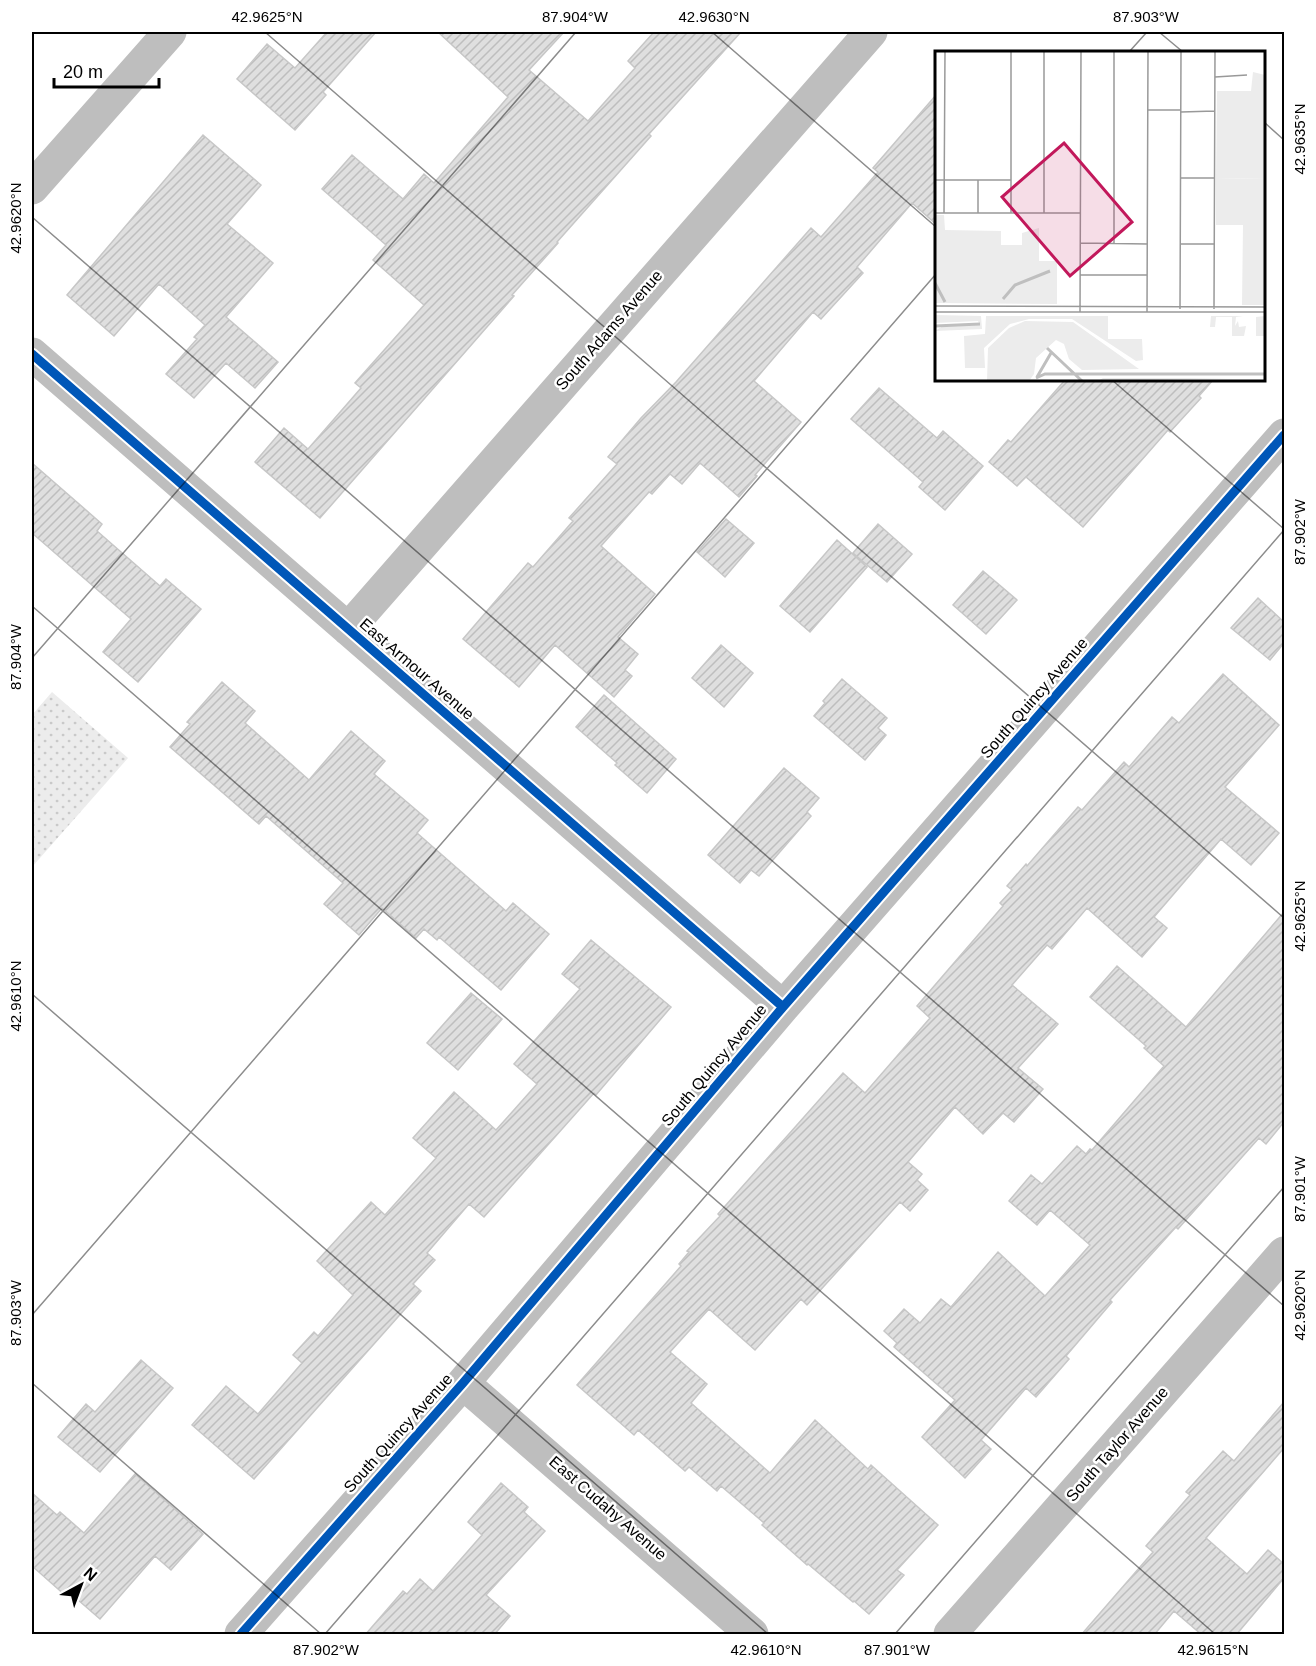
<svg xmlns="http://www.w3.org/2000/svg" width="1316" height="1666" viewBox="0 0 1316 1666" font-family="Arial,sans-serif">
  <defs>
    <pattern id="grass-dots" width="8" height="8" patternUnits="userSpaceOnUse" patternTransform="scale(1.5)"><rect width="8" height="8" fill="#ececec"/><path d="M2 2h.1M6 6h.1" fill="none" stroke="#c9c9c9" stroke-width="1.8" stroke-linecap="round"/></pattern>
    <pattern id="building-hatch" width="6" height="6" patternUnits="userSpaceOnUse" patternTransform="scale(1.5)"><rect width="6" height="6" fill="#dfdfdf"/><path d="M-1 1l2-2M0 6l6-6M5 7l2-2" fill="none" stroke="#bebebe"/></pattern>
  </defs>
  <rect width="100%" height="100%" fill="#fff"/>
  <path fill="url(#grass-dots)" d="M 52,692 L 128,758 L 32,867 L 32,715 Z"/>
  <path fill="url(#building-hatch)" stroke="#c7c7c7" stroke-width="1.5" d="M 327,32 L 376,32 L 323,92 L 326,95 L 295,130 L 237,79 L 267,44 L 295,68 Z
    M 438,32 L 564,32 L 529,70 L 588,121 L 635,68 L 628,61 L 654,32 L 741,32 L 649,134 L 651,136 L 557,242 L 558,243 L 512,295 L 514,296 L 320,518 L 255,462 L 284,428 L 308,449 L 361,388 L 355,383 L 424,305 L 373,260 L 386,245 L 322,189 L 352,155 L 403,199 L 424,174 L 434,183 L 508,97 Z
    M 936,95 L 936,224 L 912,203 L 857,267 L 863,273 L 821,319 L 813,312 L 754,381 L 801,422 L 755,475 L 757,476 L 739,497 L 700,463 L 682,484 L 670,474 L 652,494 L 649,492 L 601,546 L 655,594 L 618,637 L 638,654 L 625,670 L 632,676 L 614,697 L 555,645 L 519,687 L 463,639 L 528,563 L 533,567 L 573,521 L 569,518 L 617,464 L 608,457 L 641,418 L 676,382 L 811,228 L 821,237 L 878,172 L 873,168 Z
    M 203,135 L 261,185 L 227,224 L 273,263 L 226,317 L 278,362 L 255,388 L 226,363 L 194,398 L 166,374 L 197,339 L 194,337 L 205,325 L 159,284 L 114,336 L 67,295 Z
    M 1065,380 L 1213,380 L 1199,396 L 1201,398 L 1170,432 L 1168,430 L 1083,527 L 1026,477 L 1017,486 L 989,462 L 1008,440 L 1011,442 Z
    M 879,388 L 937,438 L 943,431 L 983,466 L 945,510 L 919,487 L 923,482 L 851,419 Z
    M 32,463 L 102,524 L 97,531 L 160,586 L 166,579 L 201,609 L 138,682 L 103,652 L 131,619 L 32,533 Z
    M 726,519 L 754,543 L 725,577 L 697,552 Z
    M 878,524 L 912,554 L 887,582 L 853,553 Z
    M 837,540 L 867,567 L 810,632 L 780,606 Z
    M 983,571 L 1017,600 L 986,634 L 953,605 Z
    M 1258,598 L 1284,622 L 1284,643 L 1270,660 L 1231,628 Z
    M 721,645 L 753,673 L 724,707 L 692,678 Z
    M 1223,674 L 1279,725 L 1225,787 L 1279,833 L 1251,865 L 1221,839 L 1154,917 L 1167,928 L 1142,957 L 1087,908 L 1052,949 L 1047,945 L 1012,985 L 1058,1024 L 1018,1068 L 1043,1089 L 1014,1122 L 1003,1113 L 983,1134 L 955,1107 L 908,1162 L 922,1174 L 917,1180 L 928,1190 L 910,1211 L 900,1202 L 807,1305 L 801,1299 L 755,1350 L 709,1309 L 670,1352 L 707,1384 L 691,1403 L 770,1473 L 815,1420 L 868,1469 L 871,1465 L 938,1525 L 897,1570 L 904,1575 L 869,1614 L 854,1601 L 853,1602 L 808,1564 L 807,1565 L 762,1525 L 764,1523 L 721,1486 L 717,1491 L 689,1467 L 685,1471 L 638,1430 L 634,1435 L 577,1385 L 681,1266 L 679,1264 L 689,1252 L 687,1251 L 720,1216 L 718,1214 L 843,1073 L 865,1093 L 930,1018 L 917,1006 L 1003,906 L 1000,903 L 1012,890 L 1007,886 L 1026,864 L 1027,866 L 1078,807 L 1082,810 L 1124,762 L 1129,767 L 1172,717 L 1179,723 Z
    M 842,679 L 887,718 L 878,728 L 886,735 L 865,760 L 814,716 L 825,703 L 823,701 Z
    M 222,682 L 255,711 L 245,723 L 309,780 L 351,731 L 385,761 L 374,774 L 428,820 L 417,833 L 506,911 L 513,903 L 549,934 L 501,990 L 439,937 L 437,940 L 424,929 L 416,938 L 382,908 L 359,935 L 324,904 L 343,883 L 266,816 L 259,824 L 170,747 L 190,724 L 187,722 Z
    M 604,695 L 676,759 L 647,793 L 615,765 L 617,763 L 576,727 Z
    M 784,768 L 819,798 L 807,812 L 811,816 L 759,876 L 751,870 L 740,883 L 708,855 Z
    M 1284,912 L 1284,1122 L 1266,1144 L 1259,1138 L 1178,1229 L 1176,1227 L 1110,1300 L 1112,1302 L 1066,1356 L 1069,1359 L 1036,1397 L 1026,1388 L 981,1440 L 991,1449 L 965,1478 L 922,1437 L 955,1400 L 894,1347 L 897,1343 L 884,1331 L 904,1309 L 920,1323 L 941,1299 L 951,1307 L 998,1252 L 1045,1296 L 1090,1245 L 1050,1210 L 1037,1225 L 1009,1201 L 1031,1175 L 1042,1184 L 1077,1146 L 1086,1154 L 1090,1149 L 1092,1150 L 1164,1066 L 1144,1048 L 1146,1046 L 1090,997 L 1117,966 L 1186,1027 Z
    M 591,940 L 671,1007 L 596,1095 L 594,1093 L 484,1217 L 469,1204 L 427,1253 L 435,1260 L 413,1284 L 421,1291 L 254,1479 L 192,1425 L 226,1386 L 258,1414 L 302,1363 L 293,1355 L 314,1332 L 318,1336 L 353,1295 L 317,1261 L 371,1202 L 385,1215 L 436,1158 L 413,1138 L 454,1092 L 496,1130 L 537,1084 L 514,1064 L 580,989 L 562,974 Z
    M 471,993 L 502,1019 L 458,1070 L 427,1043 Z
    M 141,1360 L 173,1388 L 100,1472 L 58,1437 L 86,1404 L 95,1412 Z
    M 1284,1402 L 1284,1448 L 1206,1538 L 1247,1574 L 1268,1550 L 1284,1564 L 1284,1578 L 1236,1635 L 1202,1635 L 1174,1611 L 1154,1635 L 1081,1635 L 1153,1552 L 1146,1546 L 1190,1495 L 1186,1492 L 1223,1451 L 1234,1461 Z
    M 135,1474 L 203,1534 L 171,1570 L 155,1556 L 100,1619 L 70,1593 L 67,1597 L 32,1566 L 32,1493 L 57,1515 L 60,1512 L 84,1533 Z
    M 501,1483 L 528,1507 L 524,1512 L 545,1531 L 486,1595 L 510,1616 L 494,1635 L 365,1635 L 403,1591 L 407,1594 L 420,1579 L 433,1591 L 482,1535 L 468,1522 Z"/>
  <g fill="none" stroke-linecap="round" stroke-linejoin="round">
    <path stroke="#bebebe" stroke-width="33" d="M 32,188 L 170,32
      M 32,354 L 783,1007
      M 348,629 L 871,32
      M 463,1383 L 752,1634
      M 241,1634 L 463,1383 L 783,1007 L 1284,435
      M 950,1634 L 1284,1253"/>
    <g stroke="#fff" stroke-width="13">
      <path id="cycleway" d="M 32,354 L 783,1007
        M 241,1634 L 463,1383 L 783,1007 L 1284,435"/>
    </g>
    <use href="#cycleway" stroke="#0057b8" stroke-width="9"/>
  </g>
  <path fill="none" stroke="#000" stroke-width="1.5" stroke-opacity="0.45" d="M 265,32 L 1284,918M 712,32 L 936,227M 1159,32 L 1183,52M 1129,52 L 1147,32M 1264,122 L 1284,140M 32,217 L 1284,1306M 1112,380 L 1284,529M 32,606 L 1215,1634M 32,658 L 576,32M 32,994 L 768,1634M 32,1315 L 936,274M 32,1383 L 321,1634M 325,1634 L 1284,530M 895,1634 L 1284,1187"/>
  <g text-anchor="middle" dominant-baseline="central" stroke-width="5" stroke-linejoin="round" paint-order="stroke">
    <g font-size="16" fill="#000" stroke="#fff">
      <text transform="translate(609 330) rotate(-49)">South Adams Avenue</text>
      <text transform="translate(417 669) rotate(41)">East Armour Avenue</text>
      <text transform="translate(1034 698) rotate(-49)">South Quincy Avenue</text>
      <text transform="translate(714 1065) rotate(-50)">South Quincy Avenue</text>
      <text transform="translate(398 1433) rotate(-48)">South Quincy Avenue</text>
      <text transform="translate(1117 1444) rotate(-49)">South Taylor Avenue</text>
      <text transform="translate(608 1508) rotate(41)">East Cudahy Avenue</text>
    </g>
  </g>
  <g transform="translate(935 51)">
    <rect width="330" height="330" fill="#fff"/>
    <path d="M 281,127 L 330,128 L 330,254 L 307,254 L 308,174 L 281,174 ZM 0,164 L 9,164 L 10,179 L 66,180 L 66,194 L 87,194 L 87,182 L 104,177 L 104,210 L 122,210 L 122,253 L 0,252 ZM 0,264 L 46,265 L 47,278 L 0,280 L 8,275 L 45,274 L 43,270 L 0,272 ZM 51,265 L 173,265 L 173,288 L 207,288 L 208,309 L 201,310 L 137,268 L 94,268 L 75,273 L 49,297 L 50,317 L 30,317 L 29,285 L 50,283 ZM 276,265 L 308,265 L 301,266 L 300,275 L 303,270 L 304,276 L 311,275 L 309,285 L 297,285 L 297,266 L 281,266 L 280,276 L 275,276 ZM 330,265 L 330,285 L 321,285 L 321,266 ZM 90,270 L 138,271 L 204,318 L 147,319 L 134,308 L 129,293 L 121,289 L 101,307 L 99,323 L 94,330 L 52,330 L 53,297 L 74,277 ZM 168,327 L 299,327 L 163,330 Z" fill="#ececec"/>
    <path d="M 318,21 L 330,24 L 330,128 L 281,127 L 282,40 L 316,40 Z" fill="#ececec"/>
    <path fill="none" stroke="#bfbfbf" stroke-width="3" d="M 0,232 L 10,251M 68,248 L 80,234 L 115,220M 0,275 L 45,273M 112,297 L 147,330M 102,326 L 116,302M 101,327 L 110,323 L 330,323"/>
    <path fill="none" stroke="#999" stroke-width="1.5" d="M 280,26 L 312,24M 212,59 L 245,59M 246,61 L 280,60M 245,127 L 280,127M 0,129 L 76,129M 0,162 L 145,162M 9,162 L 10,0M 43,162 L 43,129M 76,162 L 76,0M 109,162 L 109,0M 145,192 L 213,193M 179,192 L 179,0M 245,193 L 279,193M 145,224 L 212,224M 0,255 L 330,256M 245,258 L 246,0M 279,258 L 280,0M 0,261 L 330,261M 145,261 L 146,0M 212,261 L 213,0"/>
    <path fill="#c2185b" fill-opacity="0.15" stroke="#c2185b" stroke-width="3" d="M 129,92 L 197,171 L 135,225 L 67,146 Z"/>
    <rect width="330" height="330" fill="none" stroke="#000" stroke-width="3"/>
  </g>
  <rect width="1316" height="1666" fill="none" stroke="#ffffff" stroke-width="66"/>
  <g transform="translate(81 1585) rotate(41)" stroke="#ffffff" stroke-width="4.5" paint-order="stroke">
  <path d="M0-4.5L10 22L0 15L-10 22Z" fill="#000000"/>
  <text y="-9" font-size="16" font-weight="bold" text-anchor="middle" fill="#000000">N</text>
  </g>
  <path d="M54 78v9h105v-9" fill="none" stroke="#000000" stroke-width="3"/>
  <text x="63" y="78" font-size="18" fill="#000000" stroke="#ffffff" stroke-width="4.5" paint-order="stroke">20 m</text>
  <rect x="33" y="33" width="1250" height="1600" fill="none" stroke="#000" stroke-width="2"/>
  <g font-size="15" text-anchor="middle" fill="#000">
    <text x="267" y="22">42.9625°N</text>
    <text x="575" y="22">87.904°W</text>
    <text x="714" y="22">42.9630°N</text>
    <text x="1146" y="22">87.903°W</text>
    <text transform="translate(1300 139) rotate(-90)" y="5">42.9635°N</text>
    <text transform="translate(16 218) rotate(-90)" y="5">42.9620°N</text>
    <text transform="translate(1300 532) rotate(-90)" y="5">87.902°W</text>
    <text transform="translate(16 657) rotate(-90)" y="5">87.904°W</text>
    <text transform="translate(1300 916) rotate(-90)" y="5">42.9625°N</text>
    <text transform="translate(16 996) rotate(-90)" y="5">42.9610°N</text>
    <text transform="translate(1300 1189) rotate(-90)" y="5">87.901°W</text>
    <text transform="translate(1300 1305) rotate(-90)" y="5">42.9620°N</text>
    <text transform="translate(16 1313) rotate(-90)" y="5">87.903°W</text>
    <text x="326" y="1655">87.902°W</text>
    <text x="766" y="1655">42.9610°N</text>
    <text x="897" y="1655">87.901°W</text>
    <text x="1213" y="1655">42.9615°N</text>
  </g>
</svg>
